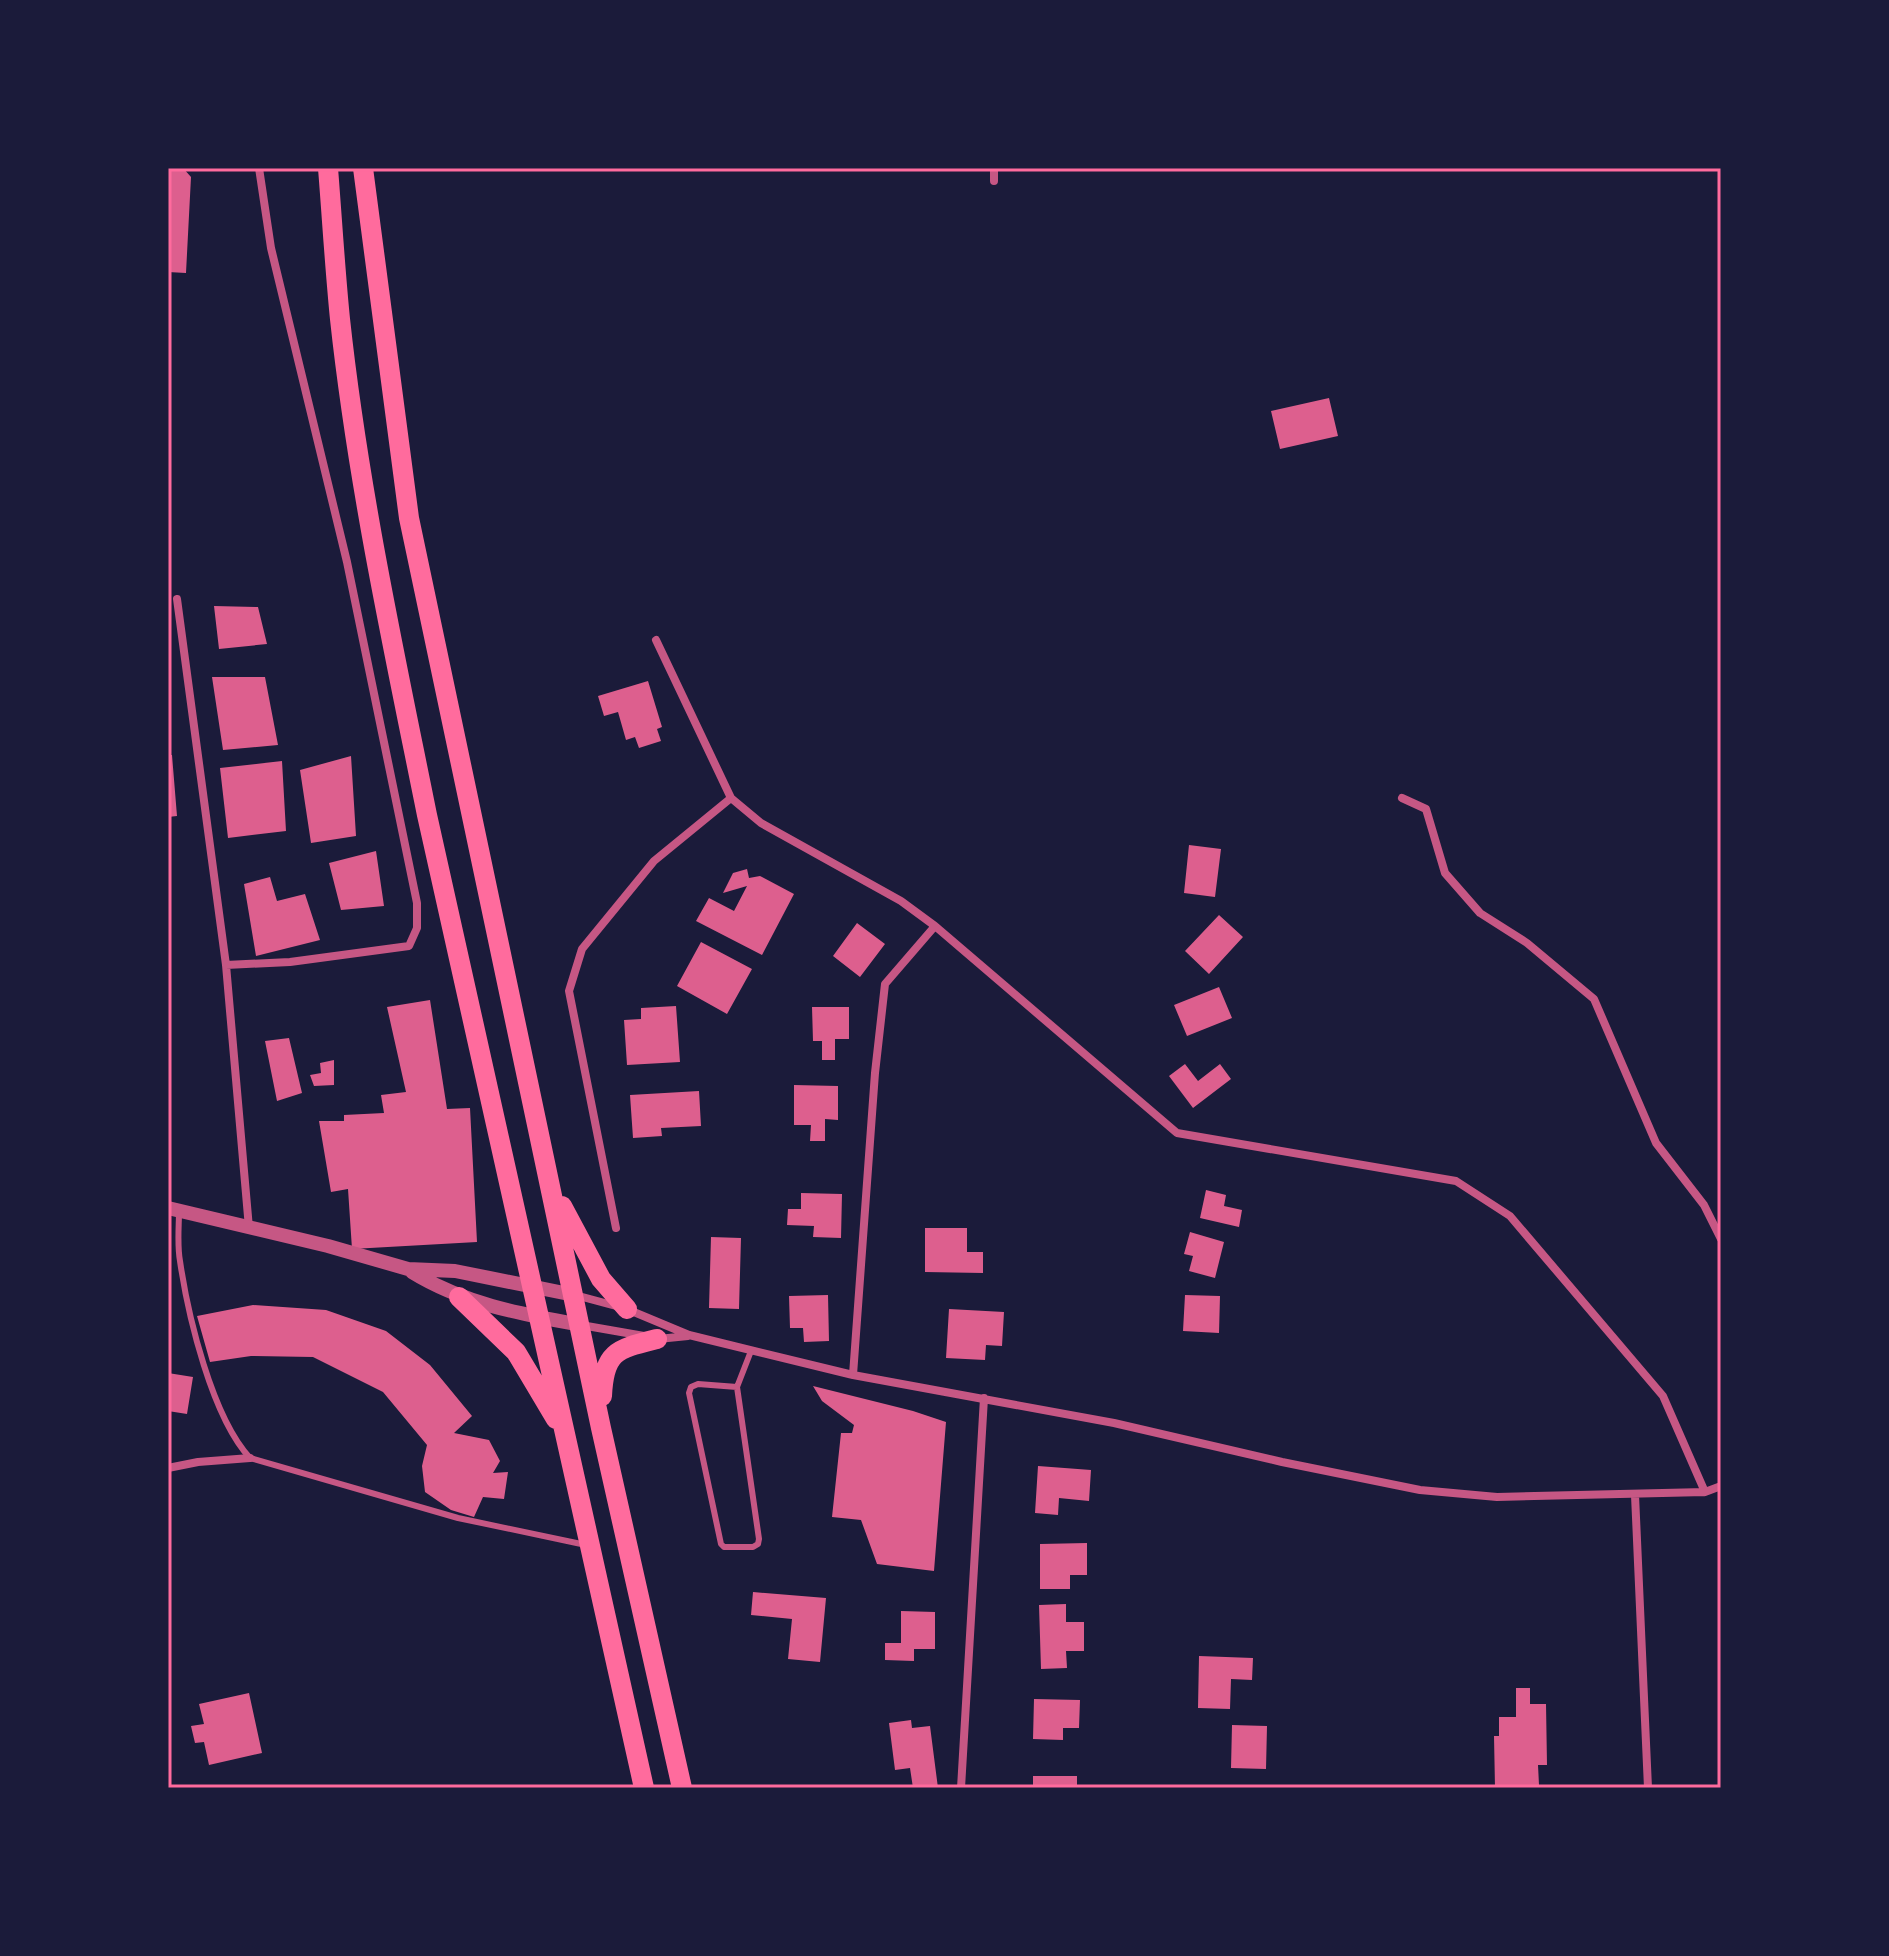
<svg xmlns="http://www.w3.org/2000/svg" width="1889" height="1956" viewBox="0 0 1889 1956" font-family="'Roboto Condensed',sans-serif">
  <rect width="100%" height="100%" fill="#1b1b3a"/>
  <path fill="#dd5f8e" d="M 168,168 L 183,168 L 191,177 L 186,273 L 168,272 Z
    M 1329,398 L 1338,436 L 1280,449 L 1271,411 Z
    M 214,606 L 258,607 L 267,644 L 219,649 Z
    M 212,677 L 265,677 L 278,745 L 223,750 Z
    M 648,681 L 662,727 L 657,729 L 661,741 L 639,748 L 635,737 L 626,740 L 618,712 L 604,716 L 598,696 Z
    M 168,755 L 172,755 L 177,816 L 168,817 Z
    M 351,756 L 356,836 L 311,843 L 300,770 Z
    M 282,761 L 286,831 L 228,838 L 220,768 Z
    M 1189,845 L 1221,849 L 1215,897 L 1184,893 Z
    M 376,851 L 384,906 L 341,910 L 329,863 Z
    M 747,869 L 749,878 L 760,876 L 794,894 L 762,955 L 696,921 L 709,898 L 734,911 L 747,886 L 723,893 L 733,873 Z
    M 270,877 L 277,901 L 305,894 L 320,940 L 256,956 L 244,884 Z
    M 1219,915 L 1243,937 L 1209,974 L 1185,951 Z
    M 857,923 L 885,944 L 860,977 L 833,956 Z
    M 701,942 L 752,969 L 727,1014 L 677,986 Z
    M 1219,987 L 1232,1018 L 1187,1036 L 1174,1005 Z
    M 430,1000 L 447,1109 L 470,1108 L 477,1242 L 352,1249 L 348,1189 L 331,1192 L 319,1121 L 344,1121 L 344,1115 L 384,1113 L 381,1095 L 406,1092 L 387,1007 Z
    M 676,1006 L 680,1062 L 627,1065 L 624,1020 L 641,1019 L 641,1008 Z
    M 812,1007 L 849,1007 L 849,1039 L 835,1039 L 835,1060 L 822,1060 L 822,1041 L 813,1041 Z
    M 289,1038 L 302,1093 L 277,1101 L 265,1041 Z
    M 334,1060 L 334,1085 L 314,1086 L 310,1075 L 321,1073 L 320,1063 Z
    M 1185,1064 L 1198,1081 L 1220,1064 L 1231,1079 L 1193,1108 L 1169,1076 Z
    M 794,1085 L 838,1086 L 838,1120 L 825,1119 L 825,1141 L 810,1141 L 811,1125 L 794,1125 Z
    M 699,1091 L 701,1126 L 661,1128 L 662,1136 L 633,1138 L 630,1095 Z
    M 1206,1190 L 1226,1195 L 1224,1206 L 1242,1210 L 1239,1227 L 1200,1218 Z
    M 801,1193 L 842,1194 L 841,1238 L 813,1237 L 814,1226 L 787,1225 L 788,1209 L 801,1209 Z
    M 925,1228 L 967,1228 L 967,1252 L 983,1252 L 983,1273 L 925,1272 Z
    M 1190,1232 L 1224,1242 L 1215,1278 L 1189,1271 L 1193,1256 L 1184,1254 Z
    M 711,1237 L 741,1238 L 739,1309 L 709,1308 Z
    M 828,1295 L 829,1341 L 804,1342 L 803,1328 L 790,1328 L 789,1296 Z
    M 1185,1295 L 1220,1296 L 1219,1333 L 1183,1331 Z
    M 253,1305 L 326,1310 L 386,1331 L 430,1365 L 472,1416 L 454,1433 L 489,1440 L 500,1461 L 493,1473 L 508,1472 L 504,1499 L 483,1497 L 474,1517 L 451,1510 L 425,1492 L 422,1466 L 427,1445 L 383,1392 L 313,1357 L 251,1356 L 210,1362 L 197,1316 Z
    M 949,1309 L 1004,1312 L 1002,1346 L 986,1345 L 985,1360 L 946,1358 Z
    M 168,1373 L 193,1377 L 187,1414 L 168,1411 Z
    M 813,1386 L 913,1411 L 946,1422 L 934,1571 L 877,1564 L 861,1520 L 832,1517 L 841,1433 L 852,1433 L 854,1425 L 822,1401 Z
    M 1038,1466 L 1091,1470 L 1089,1501 L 1059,1498 L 1058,1515 L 1035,1513 Z
    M 1087,1543 L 1087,1575 L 1070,1575 L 1070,1589 L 1040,1589 L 1040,1544 Z
    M 753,1592 L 826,1598 L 820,1662 L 788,1659 L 792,1619 L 751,1615 Z
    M 1066,1604 L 1066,1622 L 1084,1622 L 1084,1651 L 1066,1651 L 1067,1668 L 1041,1669 L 1039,1605 Z
    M 901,1611 L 935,1612 L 935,1649 L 914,1649 L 914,1661 L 885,1660 L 885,1643 L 901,1643 Z
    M 1199,1656 L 1253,1658 L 1252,1680 L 1231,1679 L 1230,1709 L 1198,1708 Z
    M 1516,1688 L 1530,1688 L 1530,1704 L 1546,1704 L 1547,1765 L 1538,1765 L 1539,1785 L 1495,1788 L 1494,1736 L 1499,1736 L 1499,1717 L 1516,1717 Z
    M 249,1693 L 262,1753 L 209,1765 L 204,1742 L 195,1743 L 191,1726 L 204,1724 L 199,1704 Z
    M 1034,1699 L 1080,1700 L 1079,1728 L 1063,1728 L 1063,1740 L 1033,1739 Z
    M 911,1720 L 912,1728 L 930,1726 L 938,1788 L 913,1788 L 910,1768 L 895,1770 L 889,1723 Z
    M 1232,1725 L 1267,1726 L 1266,1769 L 1231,1768 Z
    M 1033,1776 L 1077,1776 L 1077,1788 L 1033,1788 Z"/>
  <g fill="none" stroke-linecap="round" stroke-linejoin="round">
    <path stroke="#c65784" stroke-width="6" d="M 179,1211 C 179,1227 177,1245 180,1261 C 188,1316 212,1417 250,1458 L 458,1518 L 586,1545
      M 737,1387 L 698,1384 L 691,1387 L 689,1393 L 721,1544 L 724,1547 L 753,1547 L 758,1544 L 759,1539 L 737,1387 L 751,1351"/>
    <path stroke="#c65784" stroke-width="8" d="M 994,168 L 994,181
      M 177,599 L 226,965 L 249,1228
      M 656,640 L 731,798 L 761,823 L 901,901 L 935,926 L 1177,1133 L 1456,1181 L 1510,1216 L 1663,1396 L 1705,1492
      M 1402,798 L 1426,809 L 1445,873 L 1480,913 L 1527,943 L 1594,999 L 1656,1143 L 1704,1205 L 1721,1239
      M 226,965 L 290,962 L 409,946 L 417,928 L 417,903 L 347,562 L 271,248 L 259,168
      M 616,1228 L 569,991 L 582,949 L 654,861 L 731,798
      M 575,1295 L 616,1306
      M 629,1310 L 689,1335 L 853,1375 L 1114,1423 L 1282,1462 L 1420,1490 L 1497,1497 L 1705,1492 L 1721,1486
      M 581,1325 L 644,1336
      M 658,1339 L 688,1336
      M 853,1375 L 875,1073 L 885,984 L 935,926
      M 168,1468 L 198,1462 L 250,1458
      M 1635,1495 L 1648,1788
      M 961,1788 L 984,1398"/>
    <path stroke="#c65784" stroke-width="14" d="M 168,1208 L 328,1246 L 408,1269 L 455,1271 L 574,1295
      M 412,1272 C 464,1304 521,1314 581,1325"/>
    <path stroke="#ff6b9d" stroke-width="20" d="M 328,168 C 332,218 335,269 340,319 C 358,486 394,651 427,815 L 644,1788
      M 363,168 L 409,518 L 601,1428 L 682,1788
      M 562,1206 L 601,1279 L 627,1309
      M 459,1297 L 516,1352 L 556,1419
      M 602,1396 C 604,1351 617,1349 657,1339"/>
  </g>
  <rect width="1889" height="1956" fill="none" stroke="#1b1b3a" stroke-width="340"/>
  <rect x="170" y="170" width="1549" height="1616" fill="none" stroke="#ff6b9d" stroke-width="3"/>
</svg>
